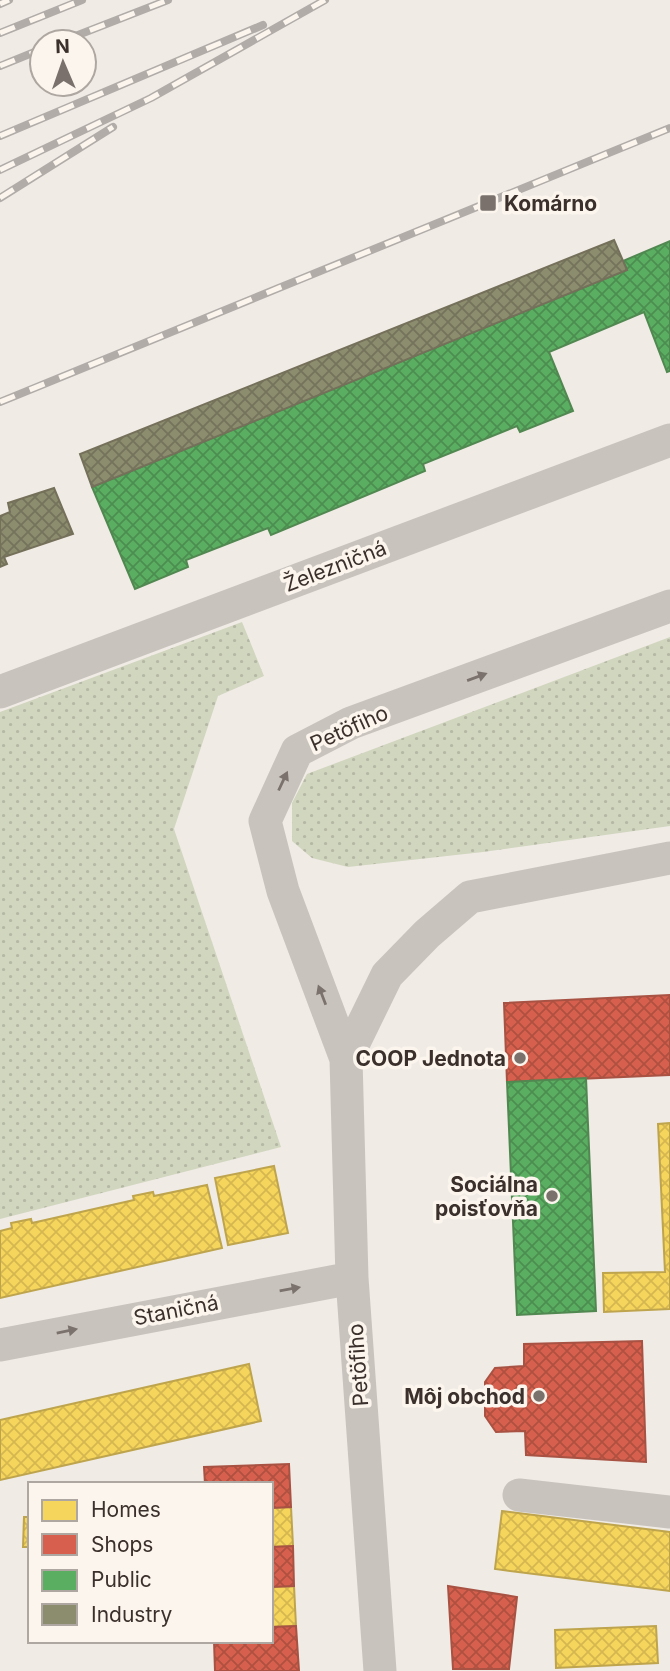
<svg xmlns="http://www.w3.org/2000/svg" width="670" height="1671" viewBox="0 0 670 1671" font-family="Inter,sans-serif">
  <defs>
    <pattern id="park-dots" width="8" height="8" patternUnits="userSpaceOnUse" patternTransform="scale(1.75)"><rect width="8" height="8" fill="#d1d6bf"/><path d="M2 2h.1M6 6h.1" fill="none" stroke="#b4b8a4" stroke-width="1.8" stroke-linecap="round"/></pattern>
    <pattern id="homes-cross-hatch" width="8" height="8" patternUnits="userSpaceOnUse" patternTransform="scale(1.75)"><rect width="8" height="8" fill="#f6d55c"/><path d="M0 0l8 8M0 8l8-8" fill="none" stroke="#d4b750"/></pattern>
    <pattern id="shops-cross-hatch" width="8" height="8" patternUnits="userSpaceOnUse" patternTransform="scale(1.75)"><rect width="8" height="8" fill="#d6604d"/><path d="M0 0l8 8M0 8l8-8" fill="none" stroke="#af5040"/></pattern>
    <pattern id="public-cross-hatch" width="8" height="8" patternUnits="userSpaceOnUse" patternTransform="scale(1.75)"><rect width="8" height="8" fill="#5aae61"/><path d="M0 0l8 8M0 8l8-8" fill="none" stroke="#4c8e50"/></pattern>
    <pattern id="industry-cross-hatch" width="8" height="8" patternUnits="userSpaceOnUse" patternTransform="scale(1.75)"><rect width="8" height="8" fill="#8c8c6e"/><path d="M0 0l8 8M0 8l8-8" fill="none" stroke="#74735b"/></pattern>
  </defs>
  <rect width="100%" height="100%" fill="#f0ebe5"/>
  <path fill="url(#park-dots)" d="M 242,622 L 264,676 L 218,696 L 174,829 L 281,1147 L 0,1219 L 0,712 Z
    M 670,637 L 670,826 L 483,852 L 348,867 L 312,858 L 292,841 L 292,803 L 307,774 Z"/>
  <path fill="url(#homes-cross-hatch)" stroke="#bea44d" stroke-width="2" d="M 670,1123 L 670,1309 L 604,1312 L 603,1273 L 665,1272 L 658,1124 Z
    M 274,1166 L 288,1233 L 228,1245 L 215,1178 Z
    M 207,1185 L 222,1248 L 0,1298 L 0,1231 L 12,1228 L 11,1223 L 31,1219 L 32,1223 L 134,1200 L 133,1196 L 153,1192 L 154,1196 Z
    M 249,1364 L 261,1421 L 0,1480 L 0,1420 Z
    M 291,1507 L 293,1546 L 271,1547 L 271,1508 Z
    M 502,1511 L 670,1532 L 670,1591 L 495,1569 Z
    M 24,1517 L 30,1517 L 30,1547 L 23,1547 Z
    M 294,1586 L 296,1626 L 271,1627 L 271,1587 Z
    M 656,1626 L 658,1663 L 556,1668 L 555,1630 Z"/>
  <path fill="url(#shops-cross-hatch)" stroke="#a85243" stroke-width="2" d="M 670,995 L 670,1075 L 507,1082 L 504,1003 Z
    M 642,1341 L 646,1462 L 526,1455 L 525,1431 L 496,1432 L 485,1416 L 485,1382 L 495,1368 L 524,1366 L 524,1344 Z
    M 289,1464 L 291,1507 L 271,1508 L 271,1484 L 205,1484 L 204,1467 Z
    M 293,1546 L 294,1586 L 271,1587 L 271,1547 Z
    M 448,1586 L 517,1597 L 509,1669 L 453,1669 Z
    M 296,1626 L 299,1671 L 215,1671 L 214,1641 L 271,1641 L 271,1627 Z"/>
  <path fill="url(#public-cross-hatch)" stroke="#518851" stroke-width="2" d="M 670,241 L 670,371 L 667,372 L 644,312 L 549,352 L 573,411 L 520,432 L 517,426 L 423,464 L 425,471 L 271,535 L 268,528 L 186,560 L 188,567 L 135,589 L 92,487 L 627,270 L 623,261 Z
    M 586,1078 L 596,1311 L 517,1315 L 507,1082 Z"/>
  <path fill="url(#industry-cross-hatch)" stroke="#74705a" stroke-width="2" d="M 614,240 L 627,270 L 92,487 L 80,454 Z
    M 54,488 L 73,534 L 4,557 L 7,564 L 0,567 L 0,516 L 10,512 L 8,503 Z"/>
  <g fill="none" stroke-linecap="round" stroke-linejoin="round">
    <path stroke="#c9c3be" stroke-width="33" d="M 0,692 L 670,440
      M 346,1059 L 387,975 L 427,934 L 470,897 L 670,858
      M 0,1345 L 352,1278
      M 519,1495 L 670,1512
      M 380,1671 L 352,1278 L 346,1059 L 283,891 L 265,821 L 297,751 L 351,723 L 670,606"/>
    <g stroke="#b1aca8" stroke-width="8">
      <path id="rail" d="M 0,4 L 9,0
        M 0,33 L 82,0
        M 60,42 L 168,0
        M 0,66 L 42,49
        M 0,136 L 263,25
        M 0,170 L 151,98 L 325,0
        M 0,198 L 113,127
        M 0,402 L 670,128"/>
    </g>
    <use href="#rail" stroke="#fbf5ee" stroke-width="5" stroke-dasharray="16" stroke-linecap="butt"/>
  </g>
  <defs><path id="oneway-solid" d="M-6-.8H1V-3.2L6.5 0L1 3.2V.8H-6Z" transform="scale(1.75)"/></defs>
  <g fill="#7b726d">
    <use href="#oneway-solid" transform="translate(477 677) rotate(-20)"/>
    <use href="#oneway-solid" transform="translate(283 781) rotate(-65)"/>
    <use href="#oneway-solid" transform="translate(322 995) rotate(-111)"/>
    <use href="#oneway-solid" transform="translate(290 1289) rotate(-10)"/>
    <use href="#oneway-solid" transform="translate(67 1331) rotate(-11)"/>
  </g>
  <g fill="#7a716c" stroke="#fbf5ee" stroke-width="2.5">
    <rect x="479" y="194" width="18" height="18" rx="3.5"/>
    <circle cx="520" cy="1058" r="7"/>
    <circle cx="552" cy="1196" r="7"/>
    <circle cx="539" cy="1396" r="7"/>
  </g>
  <g text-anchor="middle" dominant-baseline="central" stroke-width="7" stroke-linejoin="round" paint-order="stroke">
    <g font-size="21" font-weight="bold" fill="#3b302b" stroke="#fbf5ee" text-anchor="end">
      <text x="504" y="203" text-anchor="start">Komárno</text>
      <text x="506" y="1058">COOP Jednota</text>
      <text x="538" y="1184">Sociálna<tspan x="538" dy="24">poisťovňa</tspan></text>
      <text x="525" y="1396">Môj obchod</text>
    </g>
    <g font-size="21" fill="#3b302b" stroke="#fbf5ee">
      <text transform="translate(335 566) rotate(-21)">Železničná</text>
      <text transform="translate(349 728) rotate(-24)">Petöfiho</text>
      <text transform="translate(176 1310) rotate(-11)">Staničná</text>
      <text transform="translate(358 1365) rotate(-94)">Petöfiho</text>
    </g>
  </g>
  <rect x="28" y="1482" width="245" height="161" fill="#fbf5ee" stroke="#aea6a0" stroke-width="2"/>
  <rect x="42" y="1500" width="35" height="21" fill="#f6d55c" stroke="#aea6a0" stroke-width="2"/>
  <text x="91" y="1517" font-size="21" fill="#3b302b">Homes</text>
  <rect x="42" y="1534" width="35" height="21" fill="#d6604d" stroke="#aea6a0" stroke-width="2"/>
  <text x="91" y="1552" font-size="21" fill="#3b302b">Shops</text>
  <rect x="42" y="1570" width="35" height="21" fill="#5aae61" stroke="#aea6a0" stroke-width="2"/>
  <text x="91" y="1587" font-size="21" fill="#3b302b">Public</text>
  <rect x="42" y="1604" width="35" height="21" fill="#8c8c6e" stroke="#aea6a0" stroke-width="2"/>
  <text x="91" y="1622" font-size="21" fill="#3b302b">Industry</text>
  <g transform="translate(63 63) rotate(358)"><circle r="33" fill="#fbf5ee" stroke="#aea6a0" stroke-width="2"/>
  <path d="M0-5L12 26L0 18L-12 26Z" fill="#7a716c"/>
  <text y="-10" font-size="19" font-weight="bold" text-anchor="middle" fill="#3b302b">N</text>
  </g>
</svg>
